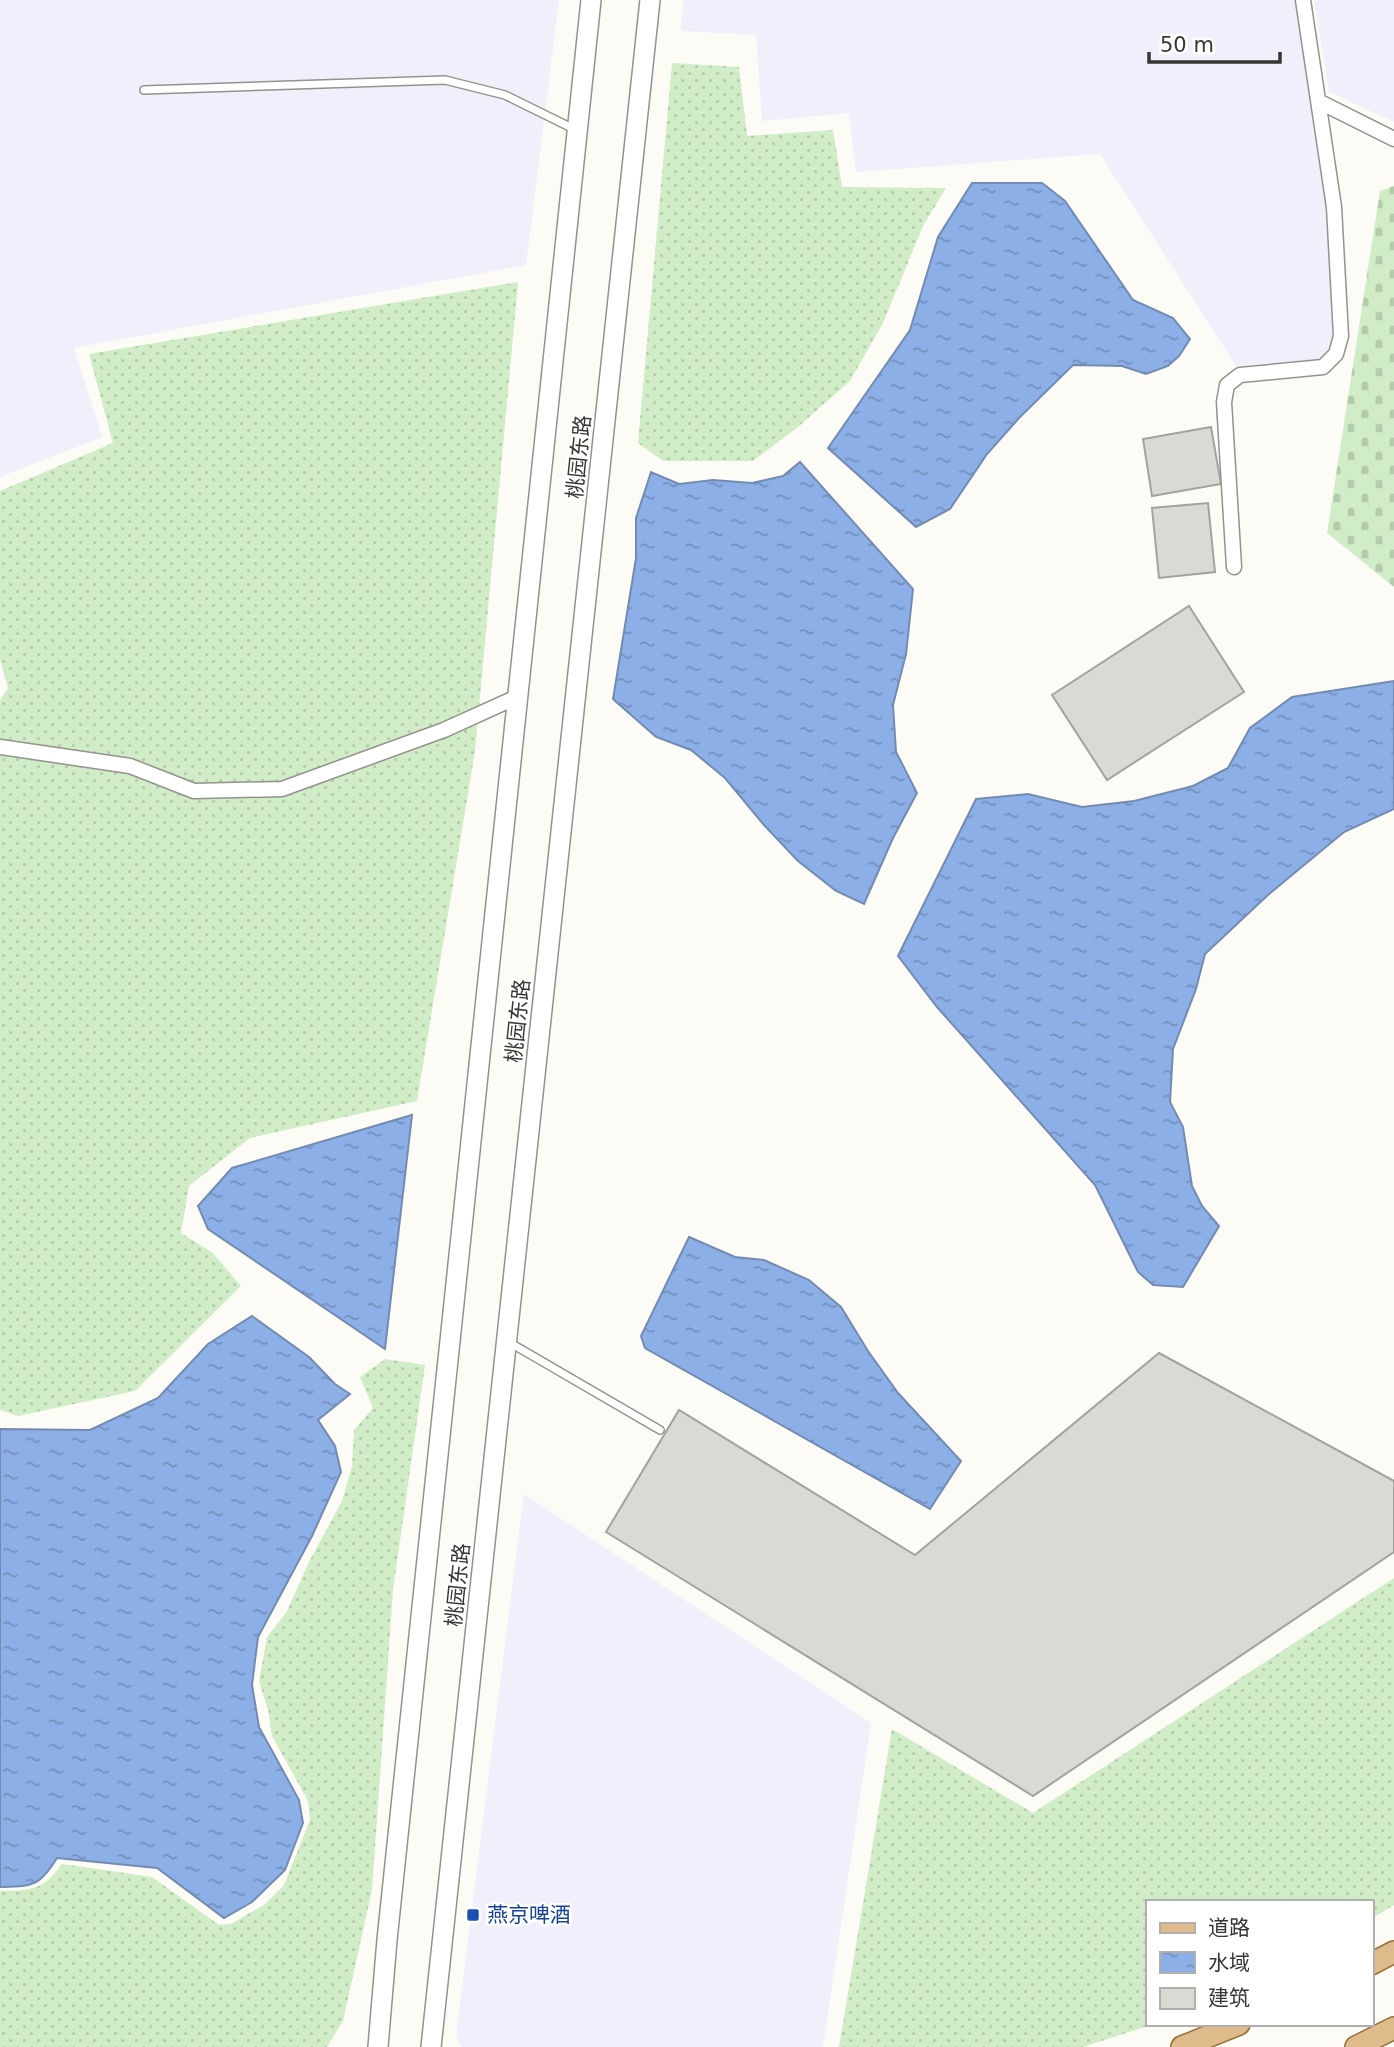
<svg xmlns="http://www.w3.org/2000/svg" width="1394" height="2047" viewBox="0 0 1394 2047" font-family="'DejaVu Sans','Noto Sans SC',sans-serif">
  <defs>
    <pattern id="grass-dots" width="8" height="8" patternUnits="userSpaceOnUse" patternTransform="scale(1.75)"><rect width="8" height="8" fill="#d0edc7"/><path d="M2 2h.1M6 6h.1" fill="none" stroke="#b3ccac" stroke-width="1.8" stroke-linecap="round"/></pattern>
    <pattern id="cemetery-stones" width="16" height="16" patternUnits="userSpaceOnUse" patternTransform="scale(1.75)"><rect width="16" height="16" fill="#d0edc7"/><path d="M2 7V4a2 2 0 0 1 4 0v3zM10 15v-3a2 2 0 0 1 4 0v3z" fill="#b3ccac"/></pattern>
    <pattern id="water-ripples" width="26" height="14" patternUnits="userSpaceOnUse" patternTransform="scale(1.75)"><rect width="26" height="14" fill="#8cafe7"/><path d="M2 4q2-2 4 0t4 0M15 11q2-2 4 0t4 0" fill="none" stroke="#738fbc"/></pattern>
  </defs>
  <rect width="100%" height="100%" fill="#fdfbf5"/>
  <path fill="#f2effc" d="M 0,0 L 559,0 L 526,265 L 74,348 L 102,437 L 0,477 Z
    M 684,0 L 1296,0 L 1313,102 L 1327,206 L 1333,345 L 1322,359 L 1236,366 L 1100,154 L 856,172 L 849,113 L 762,121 L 756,35 L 680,31 Z
    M 1314,0 L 1394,0 L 1394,122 L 1329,92 Z
    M 524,1494 L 871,1723 L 823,2047 L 461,2047 L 456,2036 Z"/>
  <path fill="url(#grass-dots)" d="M 672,63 L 739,67 L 747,136 L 833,130 L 842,187 L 946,188 L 923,226 L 883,323 L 850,381 L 798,427 L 753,461 L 663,461 L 638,443 Z
    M 518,282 L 475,751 L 417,1101 L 250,1138 L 189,1186 L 181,1233 L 213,1253 L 241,1286 L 135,1391 L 18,1416 L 0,1410 L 0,700 L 8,688 L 0,659 L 0,491 L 113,443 L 89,354 Z
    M 385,1359 L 425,1365 L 393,1590 L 372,1890 L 343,2021 L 327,2047 L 0,2047 L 0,1891 C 31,1890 43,1891 62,1864 L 152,1877 L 219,1925 L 231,1924 L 264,1905 L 284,1885 L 310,1820 L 308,1801 L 272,1736 L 268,1710 L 259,1681 L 267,1637 L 286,1613 L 310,1560 L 342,1501 L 352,1466 L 354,1430 L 373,1408 L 360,1377 Z
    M 1394,1578 L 1394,1905 L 1371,1919 L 1371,1902 L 1147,1902 L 1147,2024 L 1154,2024 L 1083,2047 L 839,2047 L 892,1729 L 1033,1813 Z"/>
  <path fill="url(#cemetery-stones)" d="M 1394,186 L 1394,587 L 1327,533 L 1380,191 Z"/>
  <path fill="url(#water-ripples)" stroke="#738bb1" stroke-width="2" d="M 972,183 L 1042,183 L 1065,201 L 1133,300 L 1173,318 L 1190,339 L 1179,356 L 1168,366 L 1146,374 L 1122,366 L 1073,365 L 1019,418 L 987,454 L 950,509 L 916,527 L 828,448 L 910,330 L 938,237 Z
    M 800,462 L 913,589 L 906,654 L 893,705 L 896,752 L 917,793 L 893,838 L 864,904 L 836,891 L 798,861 L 764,825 L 725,778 L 691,750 L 656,737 L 613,699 L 636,558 L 636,518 L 651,472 L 679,484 L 713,480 L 752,483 L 783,476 Z
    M 1394,681 L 1394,809 L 1344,832 L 1269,894 L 1205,954 L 1196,989 L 1173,1049 L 1170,1102 L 1183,1127 L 1192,1186 L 1202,1206 L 1219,1226 L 1183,1287 L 1153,1285 L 1138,1272 L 1095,1185 L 937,1007 L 898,956 L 976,799 L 1028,794 L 1082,807 L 1134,801 L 1193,786 L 1228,768 L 1250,728 L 1292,697 Z
    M 412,1115 L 385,1349 L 208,1229 L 198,1206 L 232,1168 Z
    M 689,1237 L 735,1257 L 764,1260 L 809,1280 L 841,1307 L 868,1351 L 898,1393 L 961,1461 L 930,1509 L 645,1348 L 641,1336 Z
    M 252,1316 L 309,1357 L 335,1384 L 350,1394 L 318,1420 L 335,1446 L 341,1472 L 312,1536 L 258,1637 L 252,1685 L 259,1727 L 299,1800 L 303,1823 L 285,1870 L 252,1902 L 224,1918 L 157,1868 L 57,1858 C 39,1887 33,1886 0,1887 L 0,1429 L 90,1430 L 158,1398 L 208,1344 Z"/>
  <path fill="#dbd9d3" stroke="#a4a29d" stroke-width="2" d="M 1211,427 L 1221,484 L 1152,496 L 1143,439 Z
    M 1208,503 L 1215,572 L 1159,578 L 1152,508 Z
    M 1189,606 L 1244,692 L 1107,780 L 1052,695 Z
    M 1159,1353 L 1394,1481 L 1394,1552 L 1033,1796 L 606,1532 L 679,1410 L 915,1555 Z"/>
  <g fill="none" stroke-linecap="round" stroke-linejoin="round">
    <g stroke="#94928c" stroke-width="10">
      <path id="lane" d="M 144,90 L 445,80 L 505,95 L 576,130
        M 507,1341 L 660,1430"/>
    </g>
    <g stroke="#94928c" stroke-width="17">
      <path id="street" d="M 1320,102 L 1394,139
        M 1234,567 L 1224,402 L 1227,385 L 1240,375 L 1323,367 L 1336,354 L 1341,336 L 1334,207 L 1303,0
        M 0,747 L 130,766 L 194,791 L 282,789 L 444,730 L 517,697"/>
    </g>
    <g stroke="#94928c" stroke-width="22">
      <path id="secondary" d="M 378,2047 L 387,1940 L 591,0
        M 431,2047 L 650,0"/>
    </g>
    <g stroke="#96703a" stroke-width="24">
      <path id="primary" d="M 1371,1964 L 1394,1952
        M 1182,2047 L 1239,2024
        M 1356,2047 L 1394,2028"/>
    </g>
    <use href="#lane" stroke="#fff" stroke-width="7"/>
    <use href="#street" stroke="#fff" stroke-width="14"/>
    <use href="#secondary" stroke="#fff" stroke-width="19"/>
    <use href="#primary" stroke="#dfbb8b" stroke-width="21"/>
  </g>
  <rect fill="#1a4fb4" stroke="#fff" stroke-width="2.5" x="466" y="1908" width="14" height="14" rx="3.5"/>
  <g text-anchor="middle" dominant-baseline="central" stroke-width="5" stroke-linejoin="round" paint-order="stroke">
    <g font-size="21" fill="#383734" stroke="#fff">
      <text transform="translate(579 457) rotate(-84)">桃园东路</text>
      <text transform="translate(518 1021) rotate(-84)">桃园东路</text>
      <text transform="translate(458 1585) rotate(-84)">桃园东路</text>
    </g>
    <g font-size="21" fill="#164399" stroke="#fff" text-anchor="start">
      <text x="487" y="1915">燕京啤酒</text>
    </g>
  </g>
  <rect x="1146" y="1900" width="228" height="126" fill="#ffffff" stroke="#afafae" stroke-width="2"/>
  <rect x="1160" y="1923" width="35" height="10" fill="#dfbb8b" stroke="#afafae" stroke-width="2"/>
  <text x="1208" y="1935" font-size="21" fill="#383734">道路</text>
  <rect x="1160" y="1952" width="35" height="21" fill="url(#water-ripples)" stroke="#afafae" stroke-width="2"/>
  <text x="1208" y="1970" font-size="21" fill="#383734">水域</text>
  <rect x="1160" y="1988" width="35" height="21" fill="#dbd9d3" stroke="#afafae" stroke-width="2"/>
  <text x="1208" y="2005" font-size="21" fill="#383734">建筑</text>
  <path d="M1149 52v10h131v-10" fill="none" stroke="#383734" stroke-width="3.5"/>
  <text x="1160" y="52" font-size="21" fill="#383734" stroke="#ffffff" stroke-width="5" paint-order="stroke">50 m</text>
</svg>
